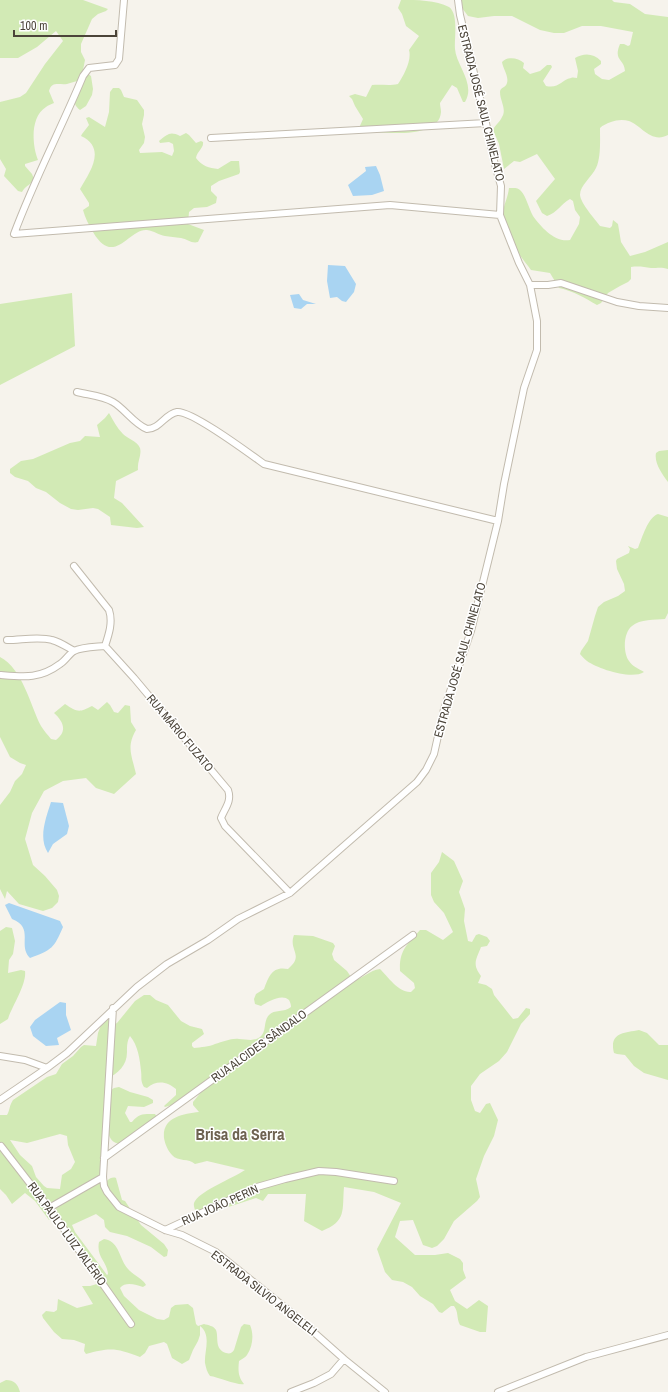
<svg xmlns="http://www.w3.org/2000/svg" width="668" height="1392" viewBox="0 0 668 1392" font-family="'Archivo Narrow',sans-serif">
  <rect width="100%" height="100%" fill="#f6f3ec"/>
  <path fill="#d2eab5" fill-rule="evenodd" d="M 0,0 L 83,0 L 108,9 L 106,11 L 98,14 L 92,19 L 81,44 L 81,52 L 85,60 L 83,70 L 91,76 L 93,89 L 92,95 L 86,106 L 80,110 C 70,103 75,91 77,81 C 74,82 70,83 67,84 C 58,85 52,81 49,91 L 54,103 C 52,104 48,105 46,107 C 30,117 32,145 38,160 L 25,164 L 25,166 L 32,174 L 34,179 C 31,185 25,186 22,192 L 18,191 L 4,176 L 6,169 L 0,159 L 0,102 L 20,97 L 26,93 L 45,64 L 63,41 L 56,31 L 37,47 L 18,58 L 0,58 Z
    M 401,0 C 417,0 436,0 449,7 C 459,14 454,39 455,49 C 456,65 476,84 465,102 L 463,102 L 457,88 L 452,85 L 440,103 C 440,106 441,109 441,112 C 439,141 379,132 361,131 L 359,128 L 363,119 L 355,106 L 352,99 L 349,96 L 355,94 L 366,97 L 372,85 C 381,84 389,86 398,84 C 404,75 412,60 409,50 L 419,36 L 406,26 L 402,14 L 398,8 Z
    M 460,0 L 612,0 L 614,2 L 630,4 L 645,14 L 668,17 L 668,135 C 651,144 641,125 629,121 C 623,119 616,120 611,122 C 606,124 603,125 600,128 C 600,140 601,158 596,168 C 592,177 580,185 580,195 C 581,204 595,219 600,226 L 610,228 L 612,226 L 613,220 L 618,224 L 621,242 L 630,256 L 645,252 L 668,242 L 668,269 C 662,267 658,268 651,268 C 644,267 639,266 631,267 L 631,279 L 628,282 L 620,286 L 608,293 L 601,303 L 597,305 C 585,298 573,291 559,288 L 550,273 L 531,270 C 520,255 499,232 503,212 C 504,204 508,197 509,188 C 513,188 518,187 521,191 C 526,196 529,209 533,216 C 541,227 555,243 570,240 L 579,224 L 580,217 L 575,210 L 573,201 L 570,199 C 561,204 557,213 547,216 L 542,213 L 536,201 L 555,179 L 537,154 L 520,162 L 514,161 L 504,169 L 499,144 L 493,130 C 495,125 500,122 502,117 C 507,109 500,101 500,92 C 500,87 506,88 507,83 C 509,76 503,69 502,62 C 508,56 518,58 524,63 L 523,68 L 530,74 L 540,71 L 547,65 L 551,65 L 552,67 L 543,81 L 546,86 C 559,89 561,80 571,78 C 573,77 575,78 577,78 L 578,71 L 575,58 C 584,53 593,53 601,61 L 601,64 L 594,69 L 595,74 L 602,79 L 609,80 L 625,71 C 624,58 613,61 620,44 L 624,44 L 628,46 L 630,45 L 633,32 L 601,26 L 582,26 L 564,33 L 554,33 L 540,30 L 512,16 L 494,16 L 478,18 L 468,16 L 462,8 Z
    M 113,88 L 119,88 L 121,90 L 124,97 L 137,100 L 144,110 L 144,115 L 142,124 L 145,137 L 144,143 L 139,150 L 140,153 L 162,152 L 172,156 L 174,151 L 173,144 L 169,142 L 160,143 L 159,141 C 168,134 170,131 180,136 L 186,133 L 189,135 L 196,143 L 201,141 L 203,142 C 204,148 197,151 196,158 C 202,166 209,168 218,169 L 231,161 L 239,161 L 240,172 L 239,174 L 219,181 L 211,186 L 211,191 L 217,197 L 216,203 L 207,207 L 194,208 L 189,212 L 188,224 L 204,230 L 198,242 C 192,244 187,239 181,238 C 175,237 170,237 165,236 C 159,235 154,231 147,230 C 129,228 114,268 93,232 C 89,225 85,218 83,210 L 89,206 L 89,203 L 80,189 C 90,172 107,148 81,136 L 82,134 L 89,125 L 86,118 L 89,117 L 105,127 L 109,112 L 110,92 Z
    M 72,293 L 75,346 L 0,385 L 0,304 Z
    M 109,413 C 113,420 117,428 123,434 C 128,439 137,441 140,448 C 142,456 137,461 138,470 L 116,481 L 114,498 L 122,503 L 144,527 L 137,528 L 111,525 L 110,517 L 98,509 L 93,508 L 78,510 L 71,509 L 60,503 L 46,492 L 36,488 L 28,481 L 15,477 L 10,473 L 10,469 L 21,461 L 33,459 L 70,443 L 80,441 L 85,436 L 100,437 L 97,425 L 105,418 Z
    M 668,450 L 668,482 C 662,474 654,463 656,453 L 659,451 Z
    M 658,514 L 668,517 L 668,613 L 665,619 C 655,620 640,619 632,626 C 623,633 623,653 629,661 C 632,666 639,669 644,672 C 632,680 598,669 587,661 C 584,659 582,656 580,654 L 581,651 L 588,641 L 595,616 L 598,607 L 604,602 L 618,596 L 625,591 L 624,584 L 617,569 L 616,561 L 617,559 L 629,553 L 630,549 L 628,546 L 635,549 L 638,548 C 642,538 648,517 658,514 Z
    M 0,657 C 23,669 30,705 41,726 C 44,731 48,735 51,739 L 56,740 C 68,731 63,721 54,713 L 65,704 C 77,712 79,713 92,706 L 98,710 L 107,702 L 110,705 L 114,712 L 118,713 L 125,705 L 130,706 L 131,722 L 136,730 C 126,747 132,756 136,774 L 114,794 L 96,788 L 86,778 L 63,781 L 44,791 L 32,813 L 25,839 L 33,865 L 45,876 L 57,890 L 59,896 L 58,902 L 52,908 L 43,911 L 19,904 L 7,891 L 5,899 L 0,889 L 0,805 L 10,792 L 15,781 L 22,774 L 26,765 L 20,763 L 10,757 L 0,737 Z
    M 442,852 L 454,861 L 463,881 L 459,892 L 465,909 L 464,921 L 468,941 L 472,942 L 476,935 L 479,934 L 487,937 L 490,941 L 487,946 L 481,947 C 476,960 472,964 481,976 L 478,983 L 486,985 L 492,989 L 494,995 L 513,1019 L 518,1018 L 526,1008 L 530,1009 L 530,1014 L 521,1024 L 507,1052 L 499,1061 L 480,1074 L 471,1086 L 471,1100 L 475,1111 L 480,1113 L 486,1104 L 490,1103 L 498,1120 L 494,1136 L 484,1156 L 476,1179 L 480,1197 L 477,1201 L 454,1221 L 444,1239 L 437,1246 L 432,1248 L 423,1245 L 413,1220 L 400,1221 L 395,1237 L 415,1255 L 435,1255 L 448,1253 L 460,1259 L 463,1263 L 463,1270 L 466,1278 L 450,1290 L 455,1301 L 467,1309 L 479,1300 L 488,1306 L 486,1332 L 480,1332 L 460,1325 C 456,1317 459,1313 454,1306 L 451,1306 L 442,1313 L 439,1312 L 433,1304 L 420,1296 L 412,1287 L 403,1282 L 392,1280 L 385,1272 L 377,1249 L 401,1203 L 374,1192 L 344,1187 C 342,1210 347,1221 322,1231 L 304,1221 L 306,1194 L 268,1194 L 263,1201 L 256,1198 L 219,1210 L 200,1212 L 195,1210 C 194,1206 193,1204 195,1201 C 202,1190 233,1178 245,1170 L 207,1161 L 195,1164 C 189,1158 178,1162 172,1155 C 168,1151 165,1144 164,1138 C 162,1117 183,1114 199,1112 L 193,1105 L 193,1102 L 206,1086 L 172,1105 L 165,1107 L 164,1106 L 176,1095 L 176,1089 C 168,1082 157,1079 147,1088 L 144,1087 C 140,1080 142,1078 141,1071 C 140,1060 138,1045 130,1036 C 127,1041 127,1046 127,1052 C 127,1066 118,1073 107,1079 L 105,1085 L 105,1092 L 107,1093 L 114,1088 L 119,1087 L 130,1092 L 148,1097 L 153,1100 L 153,1103 L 144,1107 L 128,1106 L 125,1113 L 130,1122 L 132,1122 C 139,1113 144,1114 155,1114 L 157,1117 L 124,1144 C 109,1144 111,1137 105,1127 L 100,1169 L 100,1184 L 102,1186 C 106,1182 110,1176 116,1178 L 122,1200 L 125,1201 L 141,1225 L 164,1244 L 168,1250 L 167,1256 L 164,1257 L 151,1247 L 127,1236 L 110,1232 L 105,1227 L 104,1220 L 96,1214 L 72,1225 L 75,1232 L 107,1275 L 108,1274 C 107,1261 96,1257 99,1242 L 104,1239 C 118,1241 119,1255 125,1265 C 131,1275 143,1278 146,1285 L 143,1287 C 136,1285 126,1281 120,1288 L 124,1296 L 139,1310 L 157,1319 L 164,1320 L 169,1317 L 171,1308 L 175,1305 L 188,1304 L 193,1308 L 196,1324 L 198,1326 L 204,1324 C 208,1325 214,1326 216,1330 C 219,1338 214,1349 226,1353 C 230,1354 232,1353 234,1350 L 241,1327 L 244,1324 L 250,1325 C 254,1334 253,1346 247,1355 C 246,1357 242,1359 239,1361 C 238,1370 238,1377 244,1384 C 239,1386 218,1377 210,1376 C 207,1372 206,1368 205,1363 C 204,1352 212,1335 200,1326 L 200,1335 L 198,1341 L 193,1350 L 189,1360 L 182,1364 L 172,1358 L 167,1344 L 164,1342 L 149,1346 L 145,1353 L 140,1357 C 117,1348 110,1347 86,1354 L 84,1351 L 85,1344 L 74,1340 L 62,1339 L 54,1332 L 43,1318 L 42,1315 L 46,1311 L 54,1312 L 57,1310 L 58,1299 L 77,1308 L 93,1304 L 82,1286 L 90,1286 L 107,1281 L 75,1240 L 54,1217 L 49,1220 L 35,1201 L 25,1193 L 12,1204 L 6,1195 L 0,1189 L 0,1115 L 7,1115 C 10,1110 9,1106 13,1100 L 47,1077 L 56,1074 L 62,1064 L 73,1056 L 81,1047 L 84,1045 L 96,1046 L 98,1033 L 106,1012 L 115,1024 L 117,1023 L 135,1001 L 144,995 L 150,995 L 156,1000 L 168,1005 L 181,1021 L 190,1026 L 202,1029 L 204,1034 L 192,1043 L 192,1046 L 194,1048 C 201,1047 209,1047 215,1044 C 223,1042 231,1038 239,1039 C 247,1039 253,1042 260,1037 C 267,1032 263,1021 269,1015 C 274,1009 284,1013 291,1007 C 291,1004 290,1002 289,1000 C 282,993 267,1002 261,1006 L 255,1004 L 254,999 L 256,994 L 264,989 C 269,976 272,966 288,969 C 305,955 288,950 294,935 L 313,936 L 333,943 L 335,946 L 332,954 L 334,960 L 347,971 L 353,980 C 364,979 369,970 380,969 C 388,977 399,993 411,992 L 415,988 L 414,983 L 400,971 C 399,950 407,945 420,930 L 426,930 L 443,940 L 453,932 L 444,913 L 434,902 L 431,895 L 431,873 L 439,862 ZM 60,1134 L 67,1136 L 68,1145 L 75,1162 L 71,1169 L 62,1175 L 60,1189 L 47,1188 L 44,1186 L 36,1177 L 32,1166 L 20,1155 L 10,1140 L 27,1143 Z
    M 6,927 L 12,928 L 15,941 L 13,954 L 9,960 L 8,973 L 21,970 L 25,971 C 27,984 12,1006 8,1019 L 0,1024 L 0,931 Z
    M 639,1030 L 647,1033 L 659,1045 L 668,1045 L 668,1080 L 644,1073 L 634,1066 L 625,1055 L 617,1054 L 614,1053 C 609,1033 623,1033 639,1030 Z
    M 6,1380 C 14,1380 18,1384 20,1392 L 0,1392 L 0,1383 Z"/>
  <path fill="#a9d4f2" d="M 376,166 L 380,175 L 384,191 L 372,195 L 353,196 L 348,185 L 366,171 L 365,167 Z
    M 328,265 L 345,266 L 356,284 L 354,292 L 346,302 L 342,301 L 337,297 L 330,298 L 327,281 Z
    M 299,294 L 303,300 L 316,304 L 307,304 L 301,309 L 294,308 L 290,295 Z
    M 51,802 L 63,803 L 69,826 L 67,834 L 53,844 L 48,853 C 38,838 46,818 51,802 Z
    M 9,903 L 60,921 L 63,927 C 54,948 52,950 30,958 C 17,945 35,928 12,919 L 5,905 Z
    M 60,1002 L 66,1003 L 66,1015 L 71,1030 L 57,1038 L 59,1045 L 46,1046 L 33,1036 L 30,1027 L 35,1020 Z"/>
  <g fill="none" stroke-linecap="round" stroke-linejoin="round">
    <g stroke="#c2bbae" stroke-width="8">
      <path id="street" d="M 124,0 L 119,59 L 115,65 L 89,68 L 83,76 C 61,129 34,180 14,234 L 390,205 L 500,215
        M 211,138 L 486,123
        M 530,285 L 548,285 L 561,283 L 617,302 L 639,306 L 668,308
        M 77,392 C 89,395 103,396 113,402 C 125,409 134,424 147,429 C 160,429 165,414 177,412 C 191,410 250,454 264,464 L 498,521
        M 74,566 L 109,610 C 113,622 109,634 105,646 L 134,678 L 228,790 C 232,801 225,808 221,818 L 225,826 L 290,893
        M 7,640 C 21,640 39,636 52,640 C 60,642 67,647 74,651
        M 1,675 C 24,677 40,679 60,664 C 65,661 69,654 74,651 C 82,647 96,647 105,646
        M 113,1008 L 103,1177 L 104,1186 L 107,1192 L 119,1207 L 165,1230 L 182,1235 L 216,1252 L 292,1313 L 344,1359 L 385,1392
        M 0,1056 L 25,1060 L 47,1068
        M 0,1100 L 47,1068 L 67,1053 L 137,987 L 167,964 L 208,940 L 238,919 L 290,893 L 417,782 L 426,770 L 434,754 L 444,709 L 471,631 L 498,521 L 504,484 L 524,388 L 537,350 L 537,321 L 530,285 L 519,263 L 500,215 L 501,186 L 494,161 L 486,123 L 460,15 L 458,0
        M 1,1146 L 49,1208 L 131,1324
        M 104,1158 L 413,935
        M 49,1208 L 103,1177
        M 165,1230 L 257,1187 L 285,1179 L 319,1171 L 336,1172 L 394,1181
        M 291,1392 L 314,1383 L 331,1374 L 344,1359
        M 498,1392 L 586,1357 L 668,1335"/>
    </g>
    <use href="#street" stroke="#fff" stroke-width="6"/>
  </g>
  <g text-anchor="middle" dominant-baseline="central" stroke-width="3" stroke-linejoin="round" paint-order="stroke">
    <g font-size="12" fill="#4b4439" stroke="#fff">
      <text transform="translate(481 103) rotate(76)">ESTRADA JOSÉ SAUL CHINELATO</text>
      <text transform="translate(460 660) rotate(-74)">ESTRADA JOSÉ SAUL CHINELATO</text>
      <text transform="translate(180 733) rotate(50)">RUA MÁRIO FUZATO</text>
      <text transform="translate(259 1046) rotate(-36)">RUA ALCIDES SÂNDALO</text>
      <text transform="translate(220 1205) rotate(-24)">RUA JOÃO PERIN</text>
      <text transform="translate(67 1234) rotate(54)">RUA PAULO LUIZ VALÉRIO</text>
      <text transform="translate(264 1293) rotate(38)">ESTRADA SILVIO ANGELELI</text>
    </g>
    <g font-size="16" font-weight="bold" fill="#6e6250" stroke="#fff">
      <text x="240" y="1134">Brisa da Serra</text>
    </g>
  </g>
  <path d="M14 30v6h102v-6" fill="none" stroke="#4b4439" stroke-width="2"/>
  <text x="20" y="30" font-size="12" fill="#4b4439" stroke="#ffffff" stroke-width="3" paint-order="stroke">100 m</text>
</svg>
